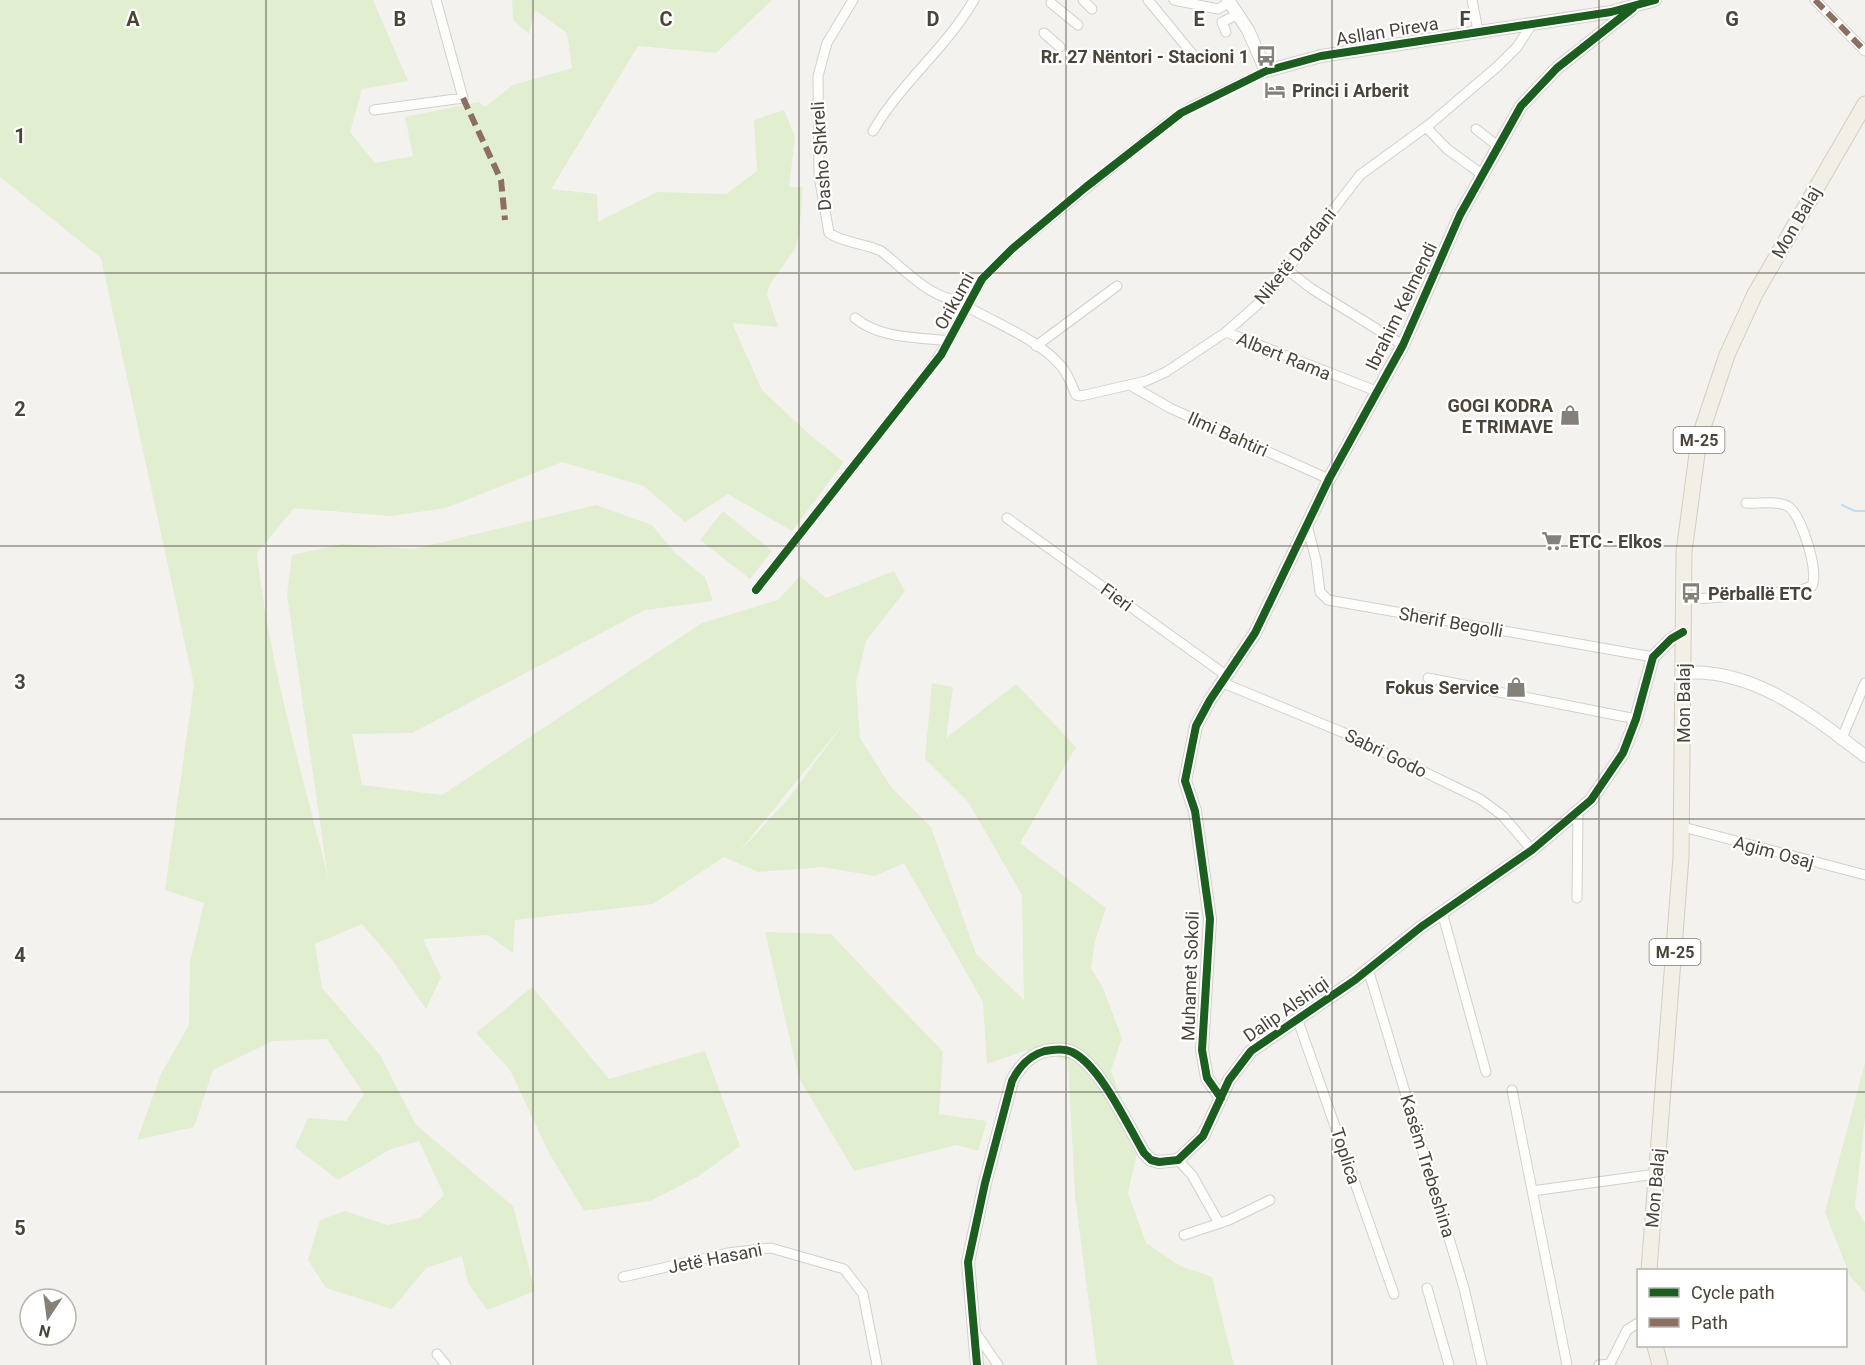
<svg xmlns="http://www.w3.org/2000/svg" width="1865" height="1365" viewBox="0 0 1865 1365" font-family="Roboto,sans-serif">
  <rect width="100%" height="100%" fill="#f4f2ee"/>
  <path fill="#e1eecf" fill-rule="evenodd" d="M 0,0 L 373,0 L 408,81 L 362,89 L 350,132 L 375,163 L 413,156 L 405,117 L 479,102 L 485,107 L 513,85 L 572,68 L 567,33 L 535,10 L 529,34 L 513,20 L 512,0 L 772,0 L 716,53 L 638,46 L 551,189 L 597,194 L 598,222 L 657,192 L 726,194 L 757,171 L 754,120 L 784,110 L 795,137 L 789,187 L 803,187 L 799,235 L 795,249 L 770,284 L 767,294 L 778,327 L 732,323 L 762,390 L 811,436 L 844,462 L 792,531 L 728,494 L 685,522 L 644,486 L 562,462 L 446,508 L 391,516 L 294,508 L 257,553 C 269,663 301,770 328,877 L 287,595 L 292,555 L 342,544 L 414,549 L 596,505 L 652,525 L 676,554 L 705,577 L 713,601 L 645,610 L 412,733 L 352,734 L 362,785 L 442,795 L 702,623 L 778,600 L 800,576 L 826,598 L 894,571 L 905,591 L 866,641 L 856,683 L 860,738 L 891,787 L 931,827 L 976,954 L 1024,1000 L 1022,895 L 968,802 L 925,759 L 932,683 L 953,687 L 946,738 L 1016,684 L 1076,747 L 1020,843 L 1106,908 L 1095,941 L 1091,968 L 1103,988 L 1122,1038 L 1111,1070 L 1138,1149 L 1128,1193 L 1146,1243 L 1180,1266 L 1212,1277 L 1234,1365 L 1097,1365 L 1075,1196 L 1068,1060 L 1027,1050 L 987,1064 L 983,1002 L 904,863 L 875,876 L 822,867 L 758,872 L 724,857 L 653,904 L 515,920 L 513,953 L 488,935 L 423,939 L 441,977 L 426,1009 L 393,961 L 362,924 L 315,944 L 322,988 L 380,1055 L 416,1125 L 513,1206 L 535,1291 L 487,1310 L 468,1283 L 462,1256 L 426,1268 L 392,1309 L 326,1288 L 308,1260 L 320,1220 L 345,1211 L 388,1225 L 420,1218 L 444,1195 L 419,1141 L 391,1149 L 338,1180 L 295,1147 L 308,1118 L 346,1121 L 364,1094 L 327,1039 L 273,1041 L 213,1070 L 194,1127 L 137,1140 L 161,1074 L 189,1025 L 190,962 L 204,903 L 165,890 L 194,685 L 101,258 L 0,177 ZM 844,723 L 789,798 L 742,849 L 742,848 Z
    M 723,511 L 772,551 L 750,579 L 700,540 Z
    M 765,932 L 831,934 L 943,1052 L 939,1114 L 987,1121 L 978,1151 L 957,1145 L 854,1171 L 799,1078 Z
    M 532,987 L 609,1079 L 705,1051 L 740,1146 L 699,1176 L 650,1201 L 584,1211 L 549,1153 L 510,1070 L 476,1033 Z
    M 1865,1063 L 1865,1117 L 1855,1207 L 1865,1223 L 1865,1293 L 1850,1276 L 1825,1212 Z"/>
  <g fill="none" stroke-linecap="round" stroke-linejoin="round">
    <path stroke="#c0ddf1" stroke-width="2" d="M 1842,505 L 1855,511 L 1865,511"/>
    <g stroke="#d2d0cb" stroke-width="11">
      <path id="minor" d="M 853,0 L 827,43 L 818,76 L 819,176 L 829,233 C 843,243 865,243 881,251 C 906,270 935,305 969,300
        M 1083,0 L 1092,9
        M 1148,0 L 1194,56
        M 1174,0 L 1218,9 L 1230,2
        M 1472,0 L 1478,31
        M 1815,0 L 1865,51
        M 1051,3 L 1078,25
        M 1226,32 L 1222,22 L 1239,14
        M 1044,33 L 1060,47
        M 374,110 L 463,98 L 436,0
        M 1426,127 L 1447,149 L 1483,175
        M 1476,129 L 1499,147
        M 873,131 C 901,83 946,48 974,0
        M 1285,268 L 1312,289 L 1403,345
        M 966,306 C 997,324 1038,339 1061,366 C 1068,374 1072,385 1076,395 L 1081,396 L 1146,381 L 1166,372 L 1226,332 L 1266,297 L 1360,175 L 1430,124 L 1498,66 L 1517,47 L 1532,24
        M 855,318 C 880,339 918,337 949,341
        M 1226,332 L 1376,391
        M 1036,346 L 1117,286
        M 1130,385 L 1170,408 L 1329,479
        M 1007,518 L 1227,676
        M 1307,525 L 1316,560 L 1320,592 L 1328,600 L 1653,657
        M 756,590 L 930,369 L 949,341 L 982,279 L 1012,249 L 1164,125 L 1191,107 L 1266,71
        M 1683,600 L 1799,591 L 1812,586 C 1819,571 1802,517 1789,507 C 1779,500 1758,504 1746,503
        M 1428,678 L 1636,719
        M 1223,683 L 1342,732 L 1480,799 L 1503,816 L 1532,850
        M 1841,740 L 1865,683
        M 1683,827 L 1865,875
        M 1577,898 L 1578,813
        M 1442,912 L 1486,1072
        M 1368,969 L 1464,1288 L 1482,1365
        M 1297,1018 L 1394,1294
        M 1512,1090 L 1567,1365
        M 1178,1160 L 1192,1175 L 1219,1223
        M 1532,1191 L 1656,1174
        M 1184,1235 L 1229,1220 L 1270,1200
        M 623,1277 L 728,1253 L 771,1248 L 844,1269 L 863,1294 L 877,1365
        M 1427,1288 L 1449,1365
        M 974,1330 L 998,1365
        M 437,1354 L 446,1365
        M 1599,1365 L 1610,1364 L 1627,1330 L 1638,1323"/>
    </g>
    <g stroke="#d2d0cb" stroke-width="14">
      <path id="tertiary" d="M 1228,0 L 1248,30 L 1266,71 L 1321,56 L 1611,12 L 1655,0
        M 1683,673 C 1753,667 1814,717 1865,756
        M 1221,1098 L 1207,1078 L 1202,1050 L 1210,919 L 1195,811 L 1185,781 L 1196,726 L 1210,700 L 1255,633 L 1329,479 L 1403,345 L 1460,215 L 1521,106 L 1557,68 L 1633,8
        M 977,1365 L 968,1262 L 985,1183 L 1012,1081 C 1019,1067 1030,1055 1045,1051 C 1055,1049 1064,1048 1072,1052 C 1100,1065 1128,1126 1144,1153 L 1151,1160 L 1159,1162 L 1178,1160 L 1203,1136 L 1229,1080 L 1251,1051 L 1355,980 L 1421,927 L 1532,850 L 1591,800 L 1623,753 L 1636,719 L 1653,657 L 1671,639 L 1683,632"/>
    </g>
    <g stroke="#d6cebb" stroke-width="17">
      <path id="primary" d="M 1649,1270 L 1681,857 L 1684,552 L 1699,439 L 1727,355 L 1755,294 L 1865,104
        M 1655,1346 L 1660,1365"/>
    </g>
    <use href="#minor" stroke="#fdfdfc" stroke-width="9"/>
    <use href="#tertiary" stroke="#fdfdfc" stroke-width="12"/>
    <use href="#primary" stroke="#f2efe6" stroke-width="15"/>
    <path stroke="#8d6e63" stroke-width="6" stroke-dasharray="12 6" stroke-linecap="butt" d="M 1815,0 L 1865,51
      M 463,98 L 501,180 L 505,220"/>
    <g stroke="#fff" stroke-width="11">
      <path id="cycleway" d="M 756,590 L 941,355 L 982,279 L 1012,249 L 1086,187 L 1181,113 L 1266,71 L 1321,56 L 1611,12 L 1655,0
        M 1221,1098 L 1207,1078 L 1202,1050 L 1210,919 L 1195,811 L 1185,781 L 1196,726 L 1210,700 L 1255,633 L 1329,479 L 1403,345 L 1460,215 L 1521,106 L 1557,68 L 1633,8
        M 977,1365 L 968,1262 L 985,1183 L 1012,1081 C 1019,1067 1030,1055 1045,1051 C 1055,1049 1064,1048 1072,1052 C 1100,1065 1128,1126 1144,1153 L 1151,1160 L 1159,1162 L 1178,1160 L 1203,1136 L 1229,1080 L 1251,1051 L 1355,980 L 1421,927 L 1532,850 L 1591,800 L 1623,753 L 1636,719 L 1653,657 L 1671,639 L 1683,632"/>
    </g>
    <use href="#cycleway" stroke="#1b5e20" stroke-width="8"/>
  </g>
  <path fill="none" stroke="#4b4439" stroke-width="1.5" stroke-opacity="0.55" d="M 266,0 L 266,1365M 533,0 L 533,1365M 799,0 L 799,1365M 1066,0 L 1066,1365M 1332,0 L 1332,1365M 1599,0 L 1599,1365M 0,273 L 1865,273M 0,546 L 1865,546M 0,819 L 1865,819M 0,1092 L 1865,1092"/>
  <defs>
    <g id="bus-bare" transform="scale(1.62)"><path d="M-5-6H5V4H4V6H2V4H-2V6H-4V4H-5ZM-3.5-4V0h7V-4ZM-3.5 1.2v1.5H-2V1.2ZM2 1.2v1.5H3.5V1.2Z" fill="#868178" stroke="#fff" stroke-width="2.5" paint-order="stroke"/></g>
    <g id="hotel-bare" transform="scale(1.62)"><path d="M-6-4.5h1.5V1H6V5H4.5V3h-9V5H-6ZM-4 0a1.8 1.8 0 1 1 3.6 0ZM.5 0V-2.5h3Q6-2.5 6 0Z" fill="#868178" stroke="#fff" stroke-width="2.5" paint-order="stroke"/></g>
    <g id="shop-bare" transform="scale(1.62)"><path d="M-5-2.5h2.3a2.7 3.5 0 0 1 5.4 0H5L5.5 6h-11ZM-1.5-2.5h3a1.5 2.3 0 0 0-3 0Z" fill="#868178" stroke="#fff" stroke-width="2.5" paint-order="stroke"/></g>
    <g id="supermarket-bare" transform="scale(1.62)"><path d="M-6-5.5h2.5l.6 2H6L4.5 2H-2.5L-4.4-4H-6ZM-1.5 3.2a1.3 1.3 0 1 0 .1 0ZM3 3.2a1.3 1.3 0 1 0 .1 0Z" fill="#868178" stroke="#fff" stroke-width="2.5" paint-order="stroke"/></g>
  </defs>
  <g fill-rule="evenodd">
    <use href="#bus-bare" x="1266" y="56"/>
    <use href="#hotel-bare" x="1275" y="90"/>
    <use href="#shop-bare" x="1570" y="415"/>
    <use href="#supermarket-bare" x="1552" y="541"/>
    <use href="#bus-bare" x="1691" y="593"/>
    <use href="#shop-bare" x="1516" y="687"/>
  </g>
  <g text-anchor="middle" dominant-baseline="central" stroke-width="4.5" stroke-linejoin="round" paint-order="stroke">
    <g fill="#fff" stroke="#817c74" stroke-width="1.5">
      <rect x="1673.5" y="427" width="51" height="26" rx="4.5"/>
      <rect x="1649.5" y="939" width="51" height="26" rx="4.5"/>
    </g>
    <g font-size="16" font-weight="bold" fill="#4b4439">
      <text x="1699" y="440">M-25</text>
      <text x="1675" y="952">M-25</text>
    </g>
    <g font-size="18" fill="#4b4439" stroke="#fff">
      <text transform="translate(1387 31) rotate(-9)">Asllan Pireva</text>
      <text transform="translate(821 156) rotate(-94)">Dasho Shkreli</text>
      <text transform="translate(1796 222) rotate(-60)">Mon Balaj</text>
      <text transform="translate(1295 256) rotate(-51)">Niketë Dardani</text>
      <text transform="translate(954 301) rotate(-61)">Orikumi</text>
      <text transform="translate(1401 306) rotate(-64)">Ibrahim Kelmendi</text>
      <text transform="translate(1284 356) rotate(22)">Albert Rama</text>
      <text transform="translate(1228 434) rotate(24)">Ilmi Bahtiri</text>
      <text transform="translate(1117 597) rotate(36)">Fieri</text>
      <text transform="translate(1451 622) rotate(10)">Sherif Begolli</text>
      <text transform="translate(1683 703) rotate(-90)">Mon Balaj</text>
      <text transform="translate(1386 753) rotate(26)">Sabri Godo</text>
      <text transform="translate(1774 852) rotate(15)">Agim Osaj</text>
      <text transform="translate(1190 976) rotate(-88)">Muhamet Sokoli</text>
      <text transform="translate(1286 1009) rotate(-35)">Dalip Alshiqi</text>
      <text transform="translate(1346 1156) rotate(72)">Toplica</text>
      <text transform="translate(1428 1166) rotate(73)">Kasëm Trebeshina</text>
      <text transform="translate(1655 1188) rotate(-85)">Mon Balaj</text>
      <text transform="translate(715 1258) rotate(-11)">Jetë Hasani</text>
    </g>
    <g font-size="18" font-weight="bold" fill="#4b4439" stroke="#fff" text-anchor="end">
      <text x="1249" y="56">Rr. 27 Nëntori - Stacioni 1</text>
      <text x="1292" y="90" text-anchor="start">Princi i Arberit</text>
      <text x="1553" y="405">GOGI KODRA<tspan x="1553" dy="21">E TRIMAVE</tspan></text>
      <text x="1569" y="541" text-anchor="start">ETC - Elkos</text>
      <text x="1708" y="593" text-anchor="start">Përballë ETC</text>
      <text x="1499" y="687">Fokus Service</text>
    </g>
  </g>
  <g font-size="20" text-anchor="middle" font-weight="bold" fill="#4b4439" stroke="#fff" stroke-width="4.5" stroke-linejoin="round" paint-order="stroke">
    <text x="133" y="26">A</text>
    <text x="400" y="26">B</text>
    <text x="666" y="26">C</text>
    <text x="933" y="26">D</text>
    <text x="1199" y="26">E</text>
    <text x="1465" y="26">F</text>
    <text x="1732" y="26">G</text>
    <text x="20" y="143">1</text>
    <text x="20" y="416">2</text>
    <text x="20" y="689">3</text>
    <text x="20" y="962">4</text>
    <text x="20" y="1235">5</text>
  </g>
  <rect x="1637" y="1269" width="210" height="78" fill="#ffffff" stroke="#b7b4b0" stroke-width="1.5"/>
  <rect x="1649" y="1288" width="30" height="9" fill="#1b5e20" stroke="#b7b4b0" stroke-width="1.5"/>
  <text x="1691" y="1299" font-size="18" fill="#4b4439">Cycle path</text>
  <rect x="1649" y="1318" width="30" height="9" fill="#8d6e63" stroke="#b7b4b0" stroke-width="1.5"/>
  <text x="1691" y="1329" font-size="18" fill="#4b4439">Path</text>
  <g transform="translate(48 1317) rotate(193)"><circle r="28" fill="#ffffff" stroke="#b7b4b0" stroke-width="1.5"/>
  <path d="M0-4.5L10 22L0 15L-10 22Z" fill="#868178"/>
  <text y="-9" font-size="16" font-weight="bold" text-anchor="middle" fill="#4b4439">N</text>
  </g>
</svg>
